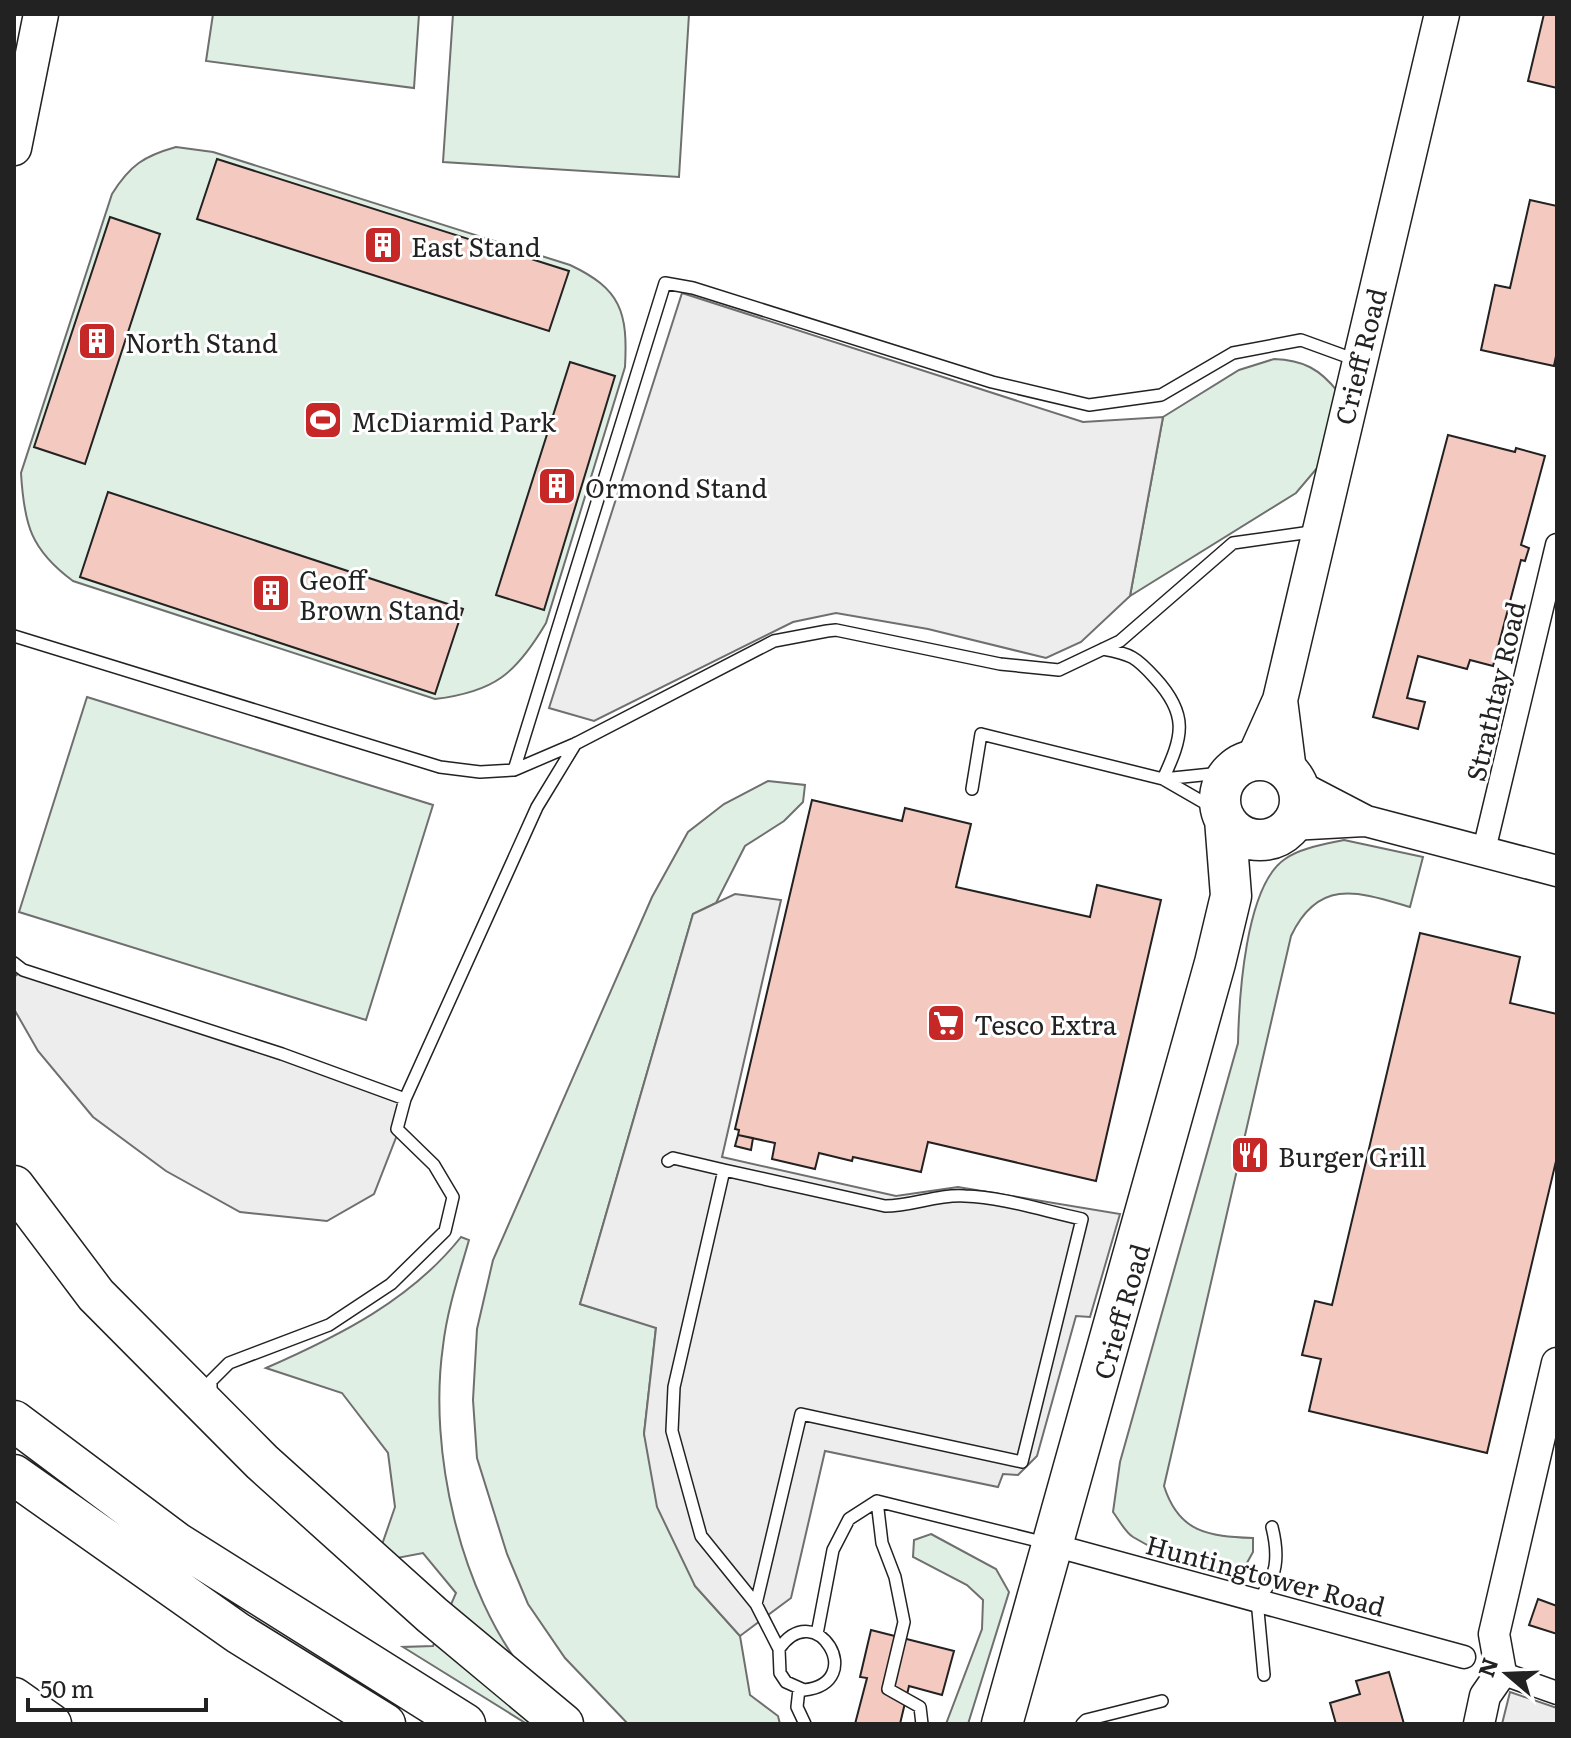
<svg xmlns="http://www.w3.org/2000/svg" width="1571" height="1738" viewBox="0 0 1571 1738" font-family="Literata,serif">
  <rect width="100%" height="100%" fill="#fff"/>
  <path fill="#e0efe3" stroke="#6f6f6f" stroke-width="2" d="M 213,14 L 419,14 L 414,88 L 206,61 Z
    M 453,14 L 689,14 L 679,177 L 443,162 Z
    M 176,147 L 213,152 L 570,265 C 621,289 628,312 625,367 L 546,623 C 516,674 494,692 435,699 L 73,581 C 31,550 24,525 21,473 L 112,194 C 130,165 144,156 176,147 Z
    M 1274,359 C 1303,360 1320,369 1338,392 L 1318,467 L 1296,493 L 1130,596 L 1163,417 L 1239,370 Z
    M 87,697 L 433,805 L 366,1020 L 19,912 Z
    M 768,781 L 805,785 L 803,802 L 784,821 L 745,846 L 716,903 L 693,914 L 580,1304 L 656,1327 L 644,1434 L 695,1586 L 740,1636 L 750,1695 L 778,1716 L 780,1724 L 628,1724 L 565,1658 L 528,1604 L 507,1554 L 477,1458 L 473,1400 L 477,1329 L 493,1260 L 652,897 L 688,832 L 724,804 Z
    M 1344,840 L 1423,857 L 1410,907 C 1359,892 1319,877 1291,936 L 1164,1486 C 1179,1533 1208,1536 1253,1538 L 1253,1552 L 1243,1570 C 1211,1573 1161,1554 1133,1537 C 1125,1532 1119,1520 1113,1512 L 1120,1462 L 1238,1043 C 1239,999 1245,886 1285,859 C 1300,848 1326,844 1344,840 Z
    M 461,1237 L 469,1240 C 459,1275 447,1310 443,1346 C 428,1451 460,1592 527,1675 C 541,1692 557,1708 572,1724 L 527,1724 L 403,1647 L 433,1646 L 456,1593 L 423,1553 L 376,1562 L 395,1507 L 388,1453 L 342,1393 L 266,1368 C 339,1336 411,1300 461,1237 Z
    M 931,1534 L 996,1569 L 1009,1592 L 968,1724 L 946,1724 L 982,1629 L 983,1600 L 967,1585 L 913,1557 L 914,1540 Z"/>
  <path fill="#ededed" stroke="#6f6f6f" stroke-width="2" d="M 682,293 L 1083,422 L 1163,417 L 1130,596 L 1081,642 L 1046,658 L 928,629 L 836,613 L 793,622 L 594,721 L 549,708 Z
    M 735,894 L 781,900 L 722,1157 L 896,1196 L 958,1187 L 1120,1214 L 1090,1317 L 1076,1316 L 1037,1456 L 1018,1475 L 1003,1474 L 998,1487 L 825,1451 L 791,1598 L 740,1636 L 695,1586 L 657,1507 L 644,1434 L 656,1328 L 580,1304 L 693,914 Z
    M 23,970 L 405,1099 L 404,1117 L 374,1194 L 327,1221 L 240,1212 L 166,1171 L 93,1117 L 38,1051 L 14,1009 L 14,977 Z
    M 1510,1692 L 1557,1708 L 1557,1724 L 1502,1724 Z"/>
  <path fill="#f3c9c0" stroke="#222" stroke-width="2" d="M 1544,14 L 1557,14 L 1557,88 L 1528,81 Z
    M 217,159 L 569,271 L 549,331 L 197,219 Z
    M 1530,200 L 1557,206 L 1557,351 L 1554,366 L 1481,350 L 1495,285 L 1510,288 Z
    M 110,217 L 160,234 L 85,464 L 34,447 Z
    M 570,362 L 615,376 L 544,610 L 496,595 Z
    M 1448,435 L 1515,452 L 1516,448 L 1545,456 L 1521,545 L 1529,548 L 1525,561 L 1521,560 L 1493,666 L 1470,660 L 1467,669 L 1418,656 L 1407,698 L 1425,702 L 1418,729 L 1373,717 Z
    M 108,492 L 463,609 L 435,694 L 80,577 Z
    M 812,800 L 902,821 L 905,808 L 971,824 L 956,887 L 1090,917 L 1097,885 L 1161,900 L 1096,1181 L 928,1142 L 921,1172 L 853,1157 L 852,1161 L 819,1153 L 815,1169 L 772,1159 L 775,1143 L 738,1135 L 739,1130 L 735,1129 Z
    M 1420,933 L 1520,957 L 1510,1003 L 1557,1014 L 1557,1157 L 1487,1453 L 1309,1411 L 1321,1359 L 1302,1355 L 1315,1301 L 1332,1305 Z
    M 738,1135 L 753,1138 L 751,1150 L 735,1146 Z
    M 1538,1599 L 1557,1606 L 1557,1634 L 1529,1625 Z
    M 871,1630 L 954,1651 L 942,1695 L 909,1686 L 900,1724 L 855,1724 L 867,1678 L 860,1677 Z
    M 1389,1672 L 1404,1724 L 1336,1724 L 1330,1703 L 1360,1694 L 1356,1681 Z"/>
  <g fill="none" stroke-linecap="round" stroke-linejoin="round">
    <g stroke="#222" stroke-width="14">
      <path id="lane" d="M 14,636 L 440,767 L 480,772 L 514,770 L 577,743 L 774,641 L 827,631 L 836,630 L 1000,664 L 1059,670 L 1120,641 L 1233,543 L 1304,533 L 1316,535
        M 1103,649 C 1131,654 1136,657 1155,678 C 1189,715 1183,736 1163,779
        M 514,770 L 665,283 L 693,288 L 992,382 L 1089,405 L 1161,395 L 1233,353 L 1301,340 L 1356,360
        M 1163,779 L 1231,772
        M 972,789 L 981,734 L 1163,779 L 1222,813
        M 14,963 L 23,970 L 282,1054 L 405,1099 L 537,807 L 576,743
        M 668,1161 L 673,1158 L 724,1170
        M 211,1395 L 211,1381 L 229,1363 L 329,1325 L 391,1284 L 445,1231 L 453,1197 L 434,1165 L 397,1129 L 405,1099
        M 877,1501 L 882,1543 L 895,1577 L 904,1622 L 888,1689 L 920,1707 L 922,1724
        M 756,1604 L 801,1414 L 1022,1462 L 1082,1219 C 1044,1211 1003,1197 965,1196 C 937,1194 913,1206 885,1206 L 724,1170 L 674,1387 L 672,1431 L 701,1536 L 756,1604 L 779,1649 L 780,1673 L 786,1682 L 804,1690 C 869,1683 816,1595 779,1649
        M 817,1634 L 833,1550 L 849,1519 L 877,1501 L 1046,1543
        M 1264,1675 L 1257,1600 C 1278,1579 1279,1555 1272,1527
        M 799,1689 L 797,1707 L 805,1724
        M 1082,1724 L 1086,1720 L 1162,1701"/>
    </g>
    <g stroke="#222" stroke-width="25">
      <path id="street" d="M 1484,850 L 1557,545
        M 1053,1545 L 1464,1657
        M 1501,1673 L 1557,1693"/>
    </g>
    <g stroke="#222" stroke-width="33">
      <path id="secondary" d="M 1297,785 L 1366,821 L 1557,871
        M 1291,825 L 1364,821
        M 1479,1724 L 1485,1696 L 1501,1673 L 1494,1634 L 1557,1363"/>
    </g>
    <g stroke="#222" stroke-width="37">
      <path id="primary" d="M 14,148 L 41,14
        M 1280,700 L 1289,771
        M 1253,760 L 1280,700 L 1442,14"/>
    </g>
    <g stroke="#222" stroke-width="43">
      <path id="highway" d="M1220 800a40 40 0 1 1 80 0a40 40 0 1 1-80 0Z
        M 14,1186 L 96,1295 L 262,1462 L 432,1615 L 563,1724
        M 14,1421 L 177,1543 L 465,1724
        M 14,1475 L 238,1633 L 385,1724
        M 14,1698 L 51,1724
        M 1002,1724 L 1215,963 L 1231,896 L 1225,819"/>
    </g>
    <use href="#lane" stroke="#fff" stroke-width="11"/>
    <use href="#street" stroke="#fff" stroke-width="22"/>
    <use href="#secondary" stroke="#fff" stroke-width="30"/>
    <use href="#primary" stroke="#fff" stroke-width="34"/>
    <use href="#highway" stroke="#fff" stroke-width="40"/>
  </g>
  <defs>
    <g id="building-square" transform="scale(2)"><rect x="-9" y="-9" width="18" height="18" rx="4" fill="#c62828" stroke="#fff"/><path d="M-4-6H4V6H1V3H-1V6H-4ZM-2.5-4.3h1.7v1.8h-1.7ZM.8-4.3h1.7v1.8H.8ZM-2.5-1h1.7V.8h-1.7ZM.8-1h1.7V.8H.8Z" fill="#fff"/></g>
    <g id="stadium-square" transform="scale(2)"><rect x="-9" y="-9" width="18" height="18" rx="4" fill="#c62828" stroke="#fff"/><path d="M0-5a6.5 5 0 1 0 0 10a6.5 5 0 1 0 0-10ZM-3.5-1.8h7v3.6h-7Z" fill="#fff"/></g>
    <g id="supermarket-square" transform="scale(2)"><rect x="-9" y="-9" width="18" height="18" rx="4" fill="#c62828" stroke="#fff"/><path d="M-6-5.5h2.5l.6 2H6L4.5 2H-2.5L-4.4-4H-6ZM-1.5 3.2a1.3 1.3 0 1 0 .1 0ZM3 3.2a1.3 1.3 0 1 0 .1 0Z" fill="#fff"/></g>
    <g id="restaurant-square" transform="scale(2)"><rect x="-9" y="-9" width="18" height="18" rx="4" fill="#c62828" stroke="#fff"/><path d="M-5-6h1v4h1v-4h1v4h1v-4h1v5L-1.5 .5V6h-2V.5L-5-1ZM5-6V6H3V1.5H1.5Q1.5-4 5-6Z" fill="#fff"/></g>
  </defs>
  <g fill-rule="evenodd">
    <use href="#building-square" x="383" y="245"/>
    <use href="#building-square" x="97" y="341"/>
    <use href="#stadium-square" x="323" y="420"/>
    <use href="#building-square" x="557" y="486"/>
    <use href="#building-square" x="271" y="593"/>
    <use href="#supermarket-square" x="946" y="1023"/>
    <use href="#restaurant-square" x="1250" y="1155"/>
  </g>
  <g text-anchor="middle" dominant-baseline="central" stroke-width="6" stroke-linejoin="round" paint-order="stroke">
    <g font-size="26" fill="#222" stroke="#fff" text-anchor="start">
      <text x="411" y="245">East Stand</text>
      <text x="125" y="341">North Stand</text>
      <text x="351" y="420">McDiarmid Park</text>
      <text x="585" y="486">Ormond Stand</text>
      <text x="299" y="578">Geoff<tspan x="299" dy="30">Brown Stand</tspan></text>
      <text x="974" y="1023">Tesco Extra</text>
      <text x="1278" y="1155">Burger Grill</text>
    </g>
    <g font-size="26" fill="#222" stroke="#fff">
      <text transform="translate(1359 356) rotate(-76)">Crieff Road</text>
      <text transform="translate(1494 691) rotate(-77)">Strathtay Road</text>
      <text transform="translate(1120 1311) rotate(-74)">Crieff Road</text>
      <text transform="translate(1266 1574) rotate(15)">Huntingtower Road</text>
    </g>
  </g>
  <rect width="1571" height="1738" fill="none" stroke="#222222" stroke-width="32"/>
  <g transform="translate(1507 1674) rotate(289)" stroke="#ffffff" stroke-width="6" paint-order="stroke">
  <path d="M0-6L14 30L0 20L-14 30Z" fill="#222222"/>
  <text y="-12" font-size="22" font-weight="bold" text-anchor="middle" fill="#222222">N</text>
  </g>
  <path d="M28 1698v12h178v-12" fill="none" stroke="#222222" stroke-width="4"/>
  <text x="40" y="1698" font-size="24" fill="#222222" stroke="#ffffff" stroke-width="6" paint-order="stroke">50 m</text>
</svg>
